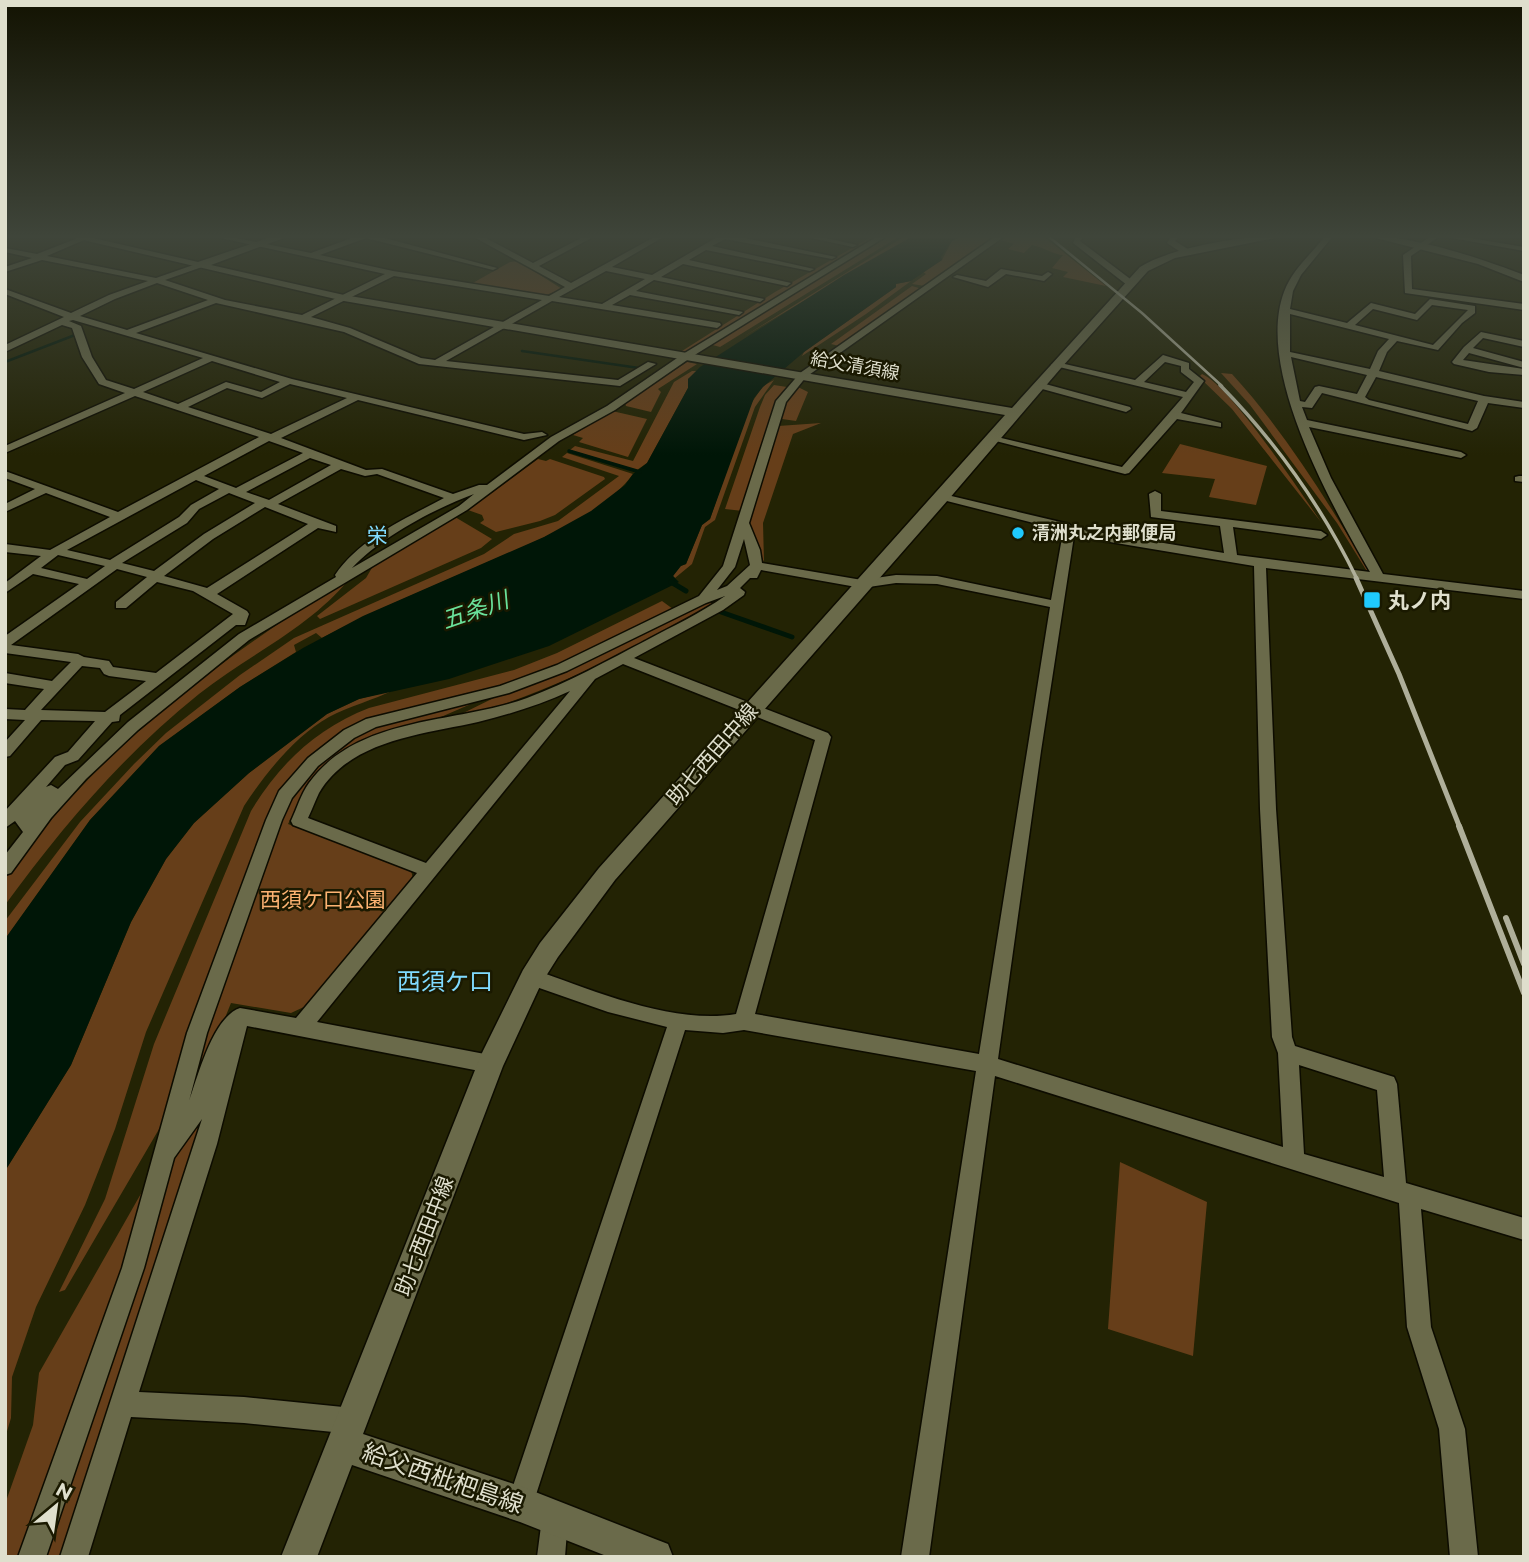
<svg xmlns="http://www.w3.org/2000/svg" width="1529" height="1562" viewBox="0 0 1529 1562" font-family="Montserrat,'Noto Sans JP',sans-serif">
  <rect width="100%" height="100%" fill="#232304"/>
  <path fill="#663e19" d="M 873,236 L 879,236 L 688,352 L 682,351 L 775,292 Z
    M 887,236 L 900,236 L 720,347 L 709,344 Z
    M 905,236 L 913,236 L 743,337 Z
    M 963,236 L 996,236 L 925,286 L 912,284 L 926,274 L 923,272 L 942,260 L 952,241 Z
    M 1007,236 L 1043,236 L 1106,286 L 1063,277 L 1068,272 L 1052,268 L 1063,255 C 1055,255 1045,248 1032,245 L 1024,253 L 1008,249 L 1014,244 L 1001,240 Z
    M 518,261 L 562,289 L 546,295 L 471,284 L 510,262 Z
    M 911,281 L 866,314 L 802,356 L 804,352 L 896,287 L 895,284 Z
    M 912,286 L 922,289 L 839,346 L 831,344 Z
    M 687,362 L 697,364 L 658,389 L 661,392 L 651,412 L 626,406 L 625,403 Z
    M 692,371 L 698,371 L 688,379 L 688,388 L 647,463 L 637,470 L 570,450 L 575,446 L 633,461 L 674,382 Z
    M 1221,373 L 1232,374 C 1286,433 1327,501 1369,570 L 1368,573 L 1337,523 L 1250,405 Z
    M 1202,374 C 1229,384 1301,493 1321,522 L 1232,409 L 1199,377 Z
    M 774,380 L 755,407 L 715,520 L 705,527 L 692,564 L 675,578 L 673,576 L 680,566 L 686,564 L 702,525 L 710,519 L 748,408 L 763,386 Z
    M 774,385 L 787,387 L 776,402 L 743,511 L 725,509 L 760,407 L 765,395 Z
    M 798,387 L 808,392 L 796,421 L 782,419 L 781,417 L 790,394 Z
    M 612,411 L 647,419 L 628,457 L 579,442 L 583,438 L 573,435 Z
    M 821,423 L 793,434 L 763,523 L 764,562 L 748,525 L 778,426 Z
    M 1180,444 L 1267,466 L 1256,505 L 1209,497 L 1215,479 L 1162,473 Z
    M 567,453 L 633,474 C 603,516 534,542 488,562 C 432,587 376,609 322,638 L 316,633 L 294,645 L 296,652 L 240,687 L 159,746 L 90,820 L 5,939 L 5,921 L 80,822 L 134,764 L 166,733 L 240,675 L 294,638 L 484,554 L 514,534 L 558,521 L 619,476 L 562,457 Z
    M 538,459 L 546,461 L 550,459 L 604,477 L 605,479 L 555,515 L 540,521 L 496,532 L 480,523 L 484,520 L 482,515 L 468,510 Z
    M 455,517 L 492,539 L 481,548 L 320,619 L 317,616 L 366,578 L 373,566 Z
    M 350,578 C 310,628 248,655 199,694 C 123,755 62,827 5,905 C 5,897 3,885 6,878 C 11,865 32,843 41,832 C 126,729 237,647 350,578 Z
    M 732,592 C 701,614 668,631 634,648 C 572,678 512,705 445,722 L 508,691 L 562,673 L 696,606 Z
    M 662,601 L 673,609 L 563,662 L 508,684 L 371,719 L 308,760 L 190,1030 L 162,1124 L 65,1290 L 59,1292 L 105,1199 L 154,1044 L 251,811 C 279,764 317,728 369,708 L 514,670 L 557,653 Z
    M 394,690 C 373,700 350,706 329,717 C 294,737 265,774 244,806 L 146,1032 L 115,1129 L 85,1205 L 36,1307 L 12,1377 L 11,1418 L 5,1438 L 5,1171 L 71,1065 L 131,922 L 166,859 L 194,823 L 249,773 L 327,714 L 359,699 Z
    M 471,704 L 427,723 L 393,730 L 308,785 L 288,824 L 411,870 L 413,879 L 306,1006 L 291,1013 L 231,1003 L 184,1120 L 177,1131 L 206,1035 L 278,821 C 301,782 329,746 372,728 C 399,716 442,711 471,704 Z
    M 204,1111 L 156,1276 L 61,1557 L 45,1557 L 143,1267 L 173,1162 Z
    M 1120,1162 L 1207,1202 L 1193,1356 L 1108,1329 Z
    M 151,1176 L 120,1272 L 26,1539 L 18,1557 L 5,1557 L 5,1504 L 33,1425 L 39,1373 Z"/>
  <path fill="#001607" d="M 913,236 L 963,236 L 952,241 L 941,257 L 942,260 L 911,281 L 896,284 L 896,287 L 804,352 L 763,387 L 754,398 L 710,519 L 702,525 L 686,564 L 681,566 L 673,576 L 679,582 L 549,646 L 449,679 L 359,699 L 327,714 L 249,773 L 194,823 L 166,859 L 131,922 L 71,1065 L 5,1171 L 5,939 L 90,820 L 159,746 L 240,687 L 303,648 L 363,616 L 544,537 L 591,511 L 625,485 L 633,474 L 647,463 L 688,388 L 688,379 L 700,367 L 844,275 Z"/>
  <g fill="none" stroke-linecap="round" stroke-linejoin="round">
    <path stroke="#001607" stroke-width="2.5" d="M 522,351 L 639,368
      M 5,362 L 75,335"/>
    <path stroke="#001607" stroke-width="3.5" d="M 569,451 L 640,472"/>
    <path stroke="#001607" stroke-width="5" d="M 671,582 L 686,591
      M 721,612 L 792,637"/>
    <g stroke="#0d0c00" stroke-width="3">
      <path id="street" d="M 83,236 L 93,236 L 47,256 L 156,278 L 199,263 L 202,267 L 165,280 L 225,300 L 302,315 L 385,274 L 212,236 L 226,236 L 311,253 L 357,236 L 377,236 L 497,268 L 493,270 L 366,238 L 320,255 L 393,271 L 549,296 L 565,287 L 472,236 L 482,236 L 533,263 L 585,236 L 595,236 L 539,266 L 571,283 L 656,236 L 665,236 L 612,267 L 652,275 L 719,236 L 735,236 L 836,257 L 832,259 L 725,239 L 712,246 L 814,269 L 810,271 L 706,250 L 689,260 L 791,283 L 787,286 L 683,264 L 661,277 L 764,299 L 760,302 L 654,280 L 636,291 L 743,312 L 739,315 L 630,295 L 612,305 L 720,323 L 721,325 L 717,328 L 552,301 L 446,361 L 618,380 L 648,362 L 656,364 L 620,386 L 419,364 L 344,332 L 216,303 L 136,333 L 292,379 L 524,434 L 542,432 L 547,435 L 524,440 L 358,400 L 281,438 L 366,470 L 382,469 L 453,494 L 479,485 L 487,485 L 551,437 L 607,406 L 683,354 L 878,236 L 887,236 L 693,356 L 615,410 L 559,441 L 467,510 L 249,640 L 138,730 L 86,779 L 51,818 L 11,873 L 5,875 L 5,855 L 23,832 L 15,821 L 5,828 L 5,811 L 55,757 L 68,752 L 95,721 L 41,720 L 10,756 L 5,757 L 5,742 L 25,720 L 5,719 L 5,709 L 25,710 L 44,689 L 5,683 L 5,673 L 52,681 L 71,662 L 5,653 L 5,636 L 79,584 L 33,574 L 5,593 L 5,583 L 41,556 L 5,552 L 5,544 L 50,550 L 110,517 L 46,493 L 5,512 L 5,504 L 35,489 L 5,478 L 5,471 L 118,512 L 259,437 L 135,396 L 5,453 L 5,446 L 125,393 L 99,384 L 82,357 L 72,328 L 62,325 L 5,352 L 5,345 L 64,317 L 5,294 L 5,289 L 71,313 L 109,295 L 148,281 L 42,260 L 5,272 L 5,267 L 32,258 L 5,252 L 5,248 L 37,254 ZM 606,271 L 645,279 L 602,304 L 559,297 ZM 394,276 L 542,300 L 435,360 L 421,358 L 350,328 L 311,317 ZM 157,283 L 208,300 L 127,330 L 80,316 L 115,299 ZM 73,320 L 203,358 L 134,389 L 106,380 L 92,357 L 81,326 L 69,321 ZM 212,361 L 280,382 L 261,392 L 226,382 L 178,404 L 143,392 ZM 290,384 L 347,398 L 271,434 L 188,407 L 227,388 L 262,398 ZM 269,441 L 303,453 L 236,488 L 204,476 ZM 310,458 L 331,465 L 269,500 L 246,492 ZM 341,469 L 365,476 L 377,474 L 444,498 C 405,519 360,538 335,575 L 336,577 L 239,634 L 128,722 L 58,789 L 51,785 L 46,787 L 65,765 L 78,760 L 112,722 L 119,721 L 120,715 L 236,625 L 245,625 L 249,614 L 247,611 L 217,594 L 318,528 L 336,532 L 336,526 L 278,504 ZM 196,480 L 219,489 L 191,505 L 179,517 L 110,560 L 67,550 ZM 229,493 L 255,503 L 204,534 L 154,571 L 122,563 L 187,523 L 199,509 ZM 474,494 L 459,506 L 352,568 C 381,537 434,509 474,494 ZM 265,507 L 308,524 L 207,588 L 164,576 L 213,539 ZM 58,555 L 105,566 L 87,579 L 41,568 ZM 117,569 L 147,577 L 116,602 L 116,608 L 126,608 L 157,582 L 193,591 L 233,614 L 156,673 L 113,667 L 109,661 L 84,657 L 78,654 L 11,645 ZM 82,666 L 100,668 L 104,674 L 109,676 L 146,681 L 105,712 L 41,710 Z
        M 802,236 L 817,236 L 857,245 L 853,247 Z
        M 996,236 L 1005,236 L 806,377 L 786,402 L 749,523 L 760,550 L 762,563 L 862,580 L 896,575 L 937,576 L 1051,600 L 1063,532 L 1061,530 L 939,499 L 939,495 L 943,494 L 1069,524 L 1073,528 L 1224,553 L 1220,526 L 1151,517 L 1149,494 L 1155,491 L 1161,494 L 1161,511 L 1321,531 L 1327,535 L 1321,539 L 1233,527 L 1237,555 L 1370,572 C 1331,504 1255,370 1284,292 C 1293,268 1311,255 1325,236 L 1333,236 L 1301,275 L 1293,291 L 1290,309 L 1347,323 L 1371,303 L 1415,314 L 1430,299 L 1475,306 L 1475,313 L 1462,323 L 1438,350 L 1397,341 L 1387,352 L 1379,371 L 1484,396 L 1524,402 L 1524,408 L 1488,403 L 1477,428 L 1472,431 L 1322,393 L 1312,408 L 1302,407 L 1307,420 L 1461,452 L 1466,455 L 1461,458 L 1309,427 L 1331,478 L 1383,574 L 1524,591 L 1524,599 L 1266,568 L 1276,809 L 1292,1037 L 1295,1046 L 1394,1077 L 1397,1084 L 1406,1183 L 1524,1218 L 1524,1240 L 1421,1209 L 1431,1327 L 1465,1429 L 1478,1557 L 1450,1557 L 1439,1429 L 1407,1327 L 1399,1203 L 995,1076 L 929,1557 L 901,1557 L 976,1071 L 744,1030 L 723,1033 L 685,1030 L 533,1504 L 529,1513 L 520,1517 L 511,1513 L 507,1504 L 667,1027 L 608,1012 L 525,983 L 523,977 L 525,971 L 532,969 C 592,990 673,1025 736,1014 L 815,740 L 623,664 L 595,679 L 317,1022 L 490,1055 L 497,1058 L 500,1064 L 497,1070 L 490,1073 L 247,1026 L 217,1144 L 139,1392 L 244,1397 L 353,1408 L 362,1412 L 366,1421 L 362,1430 L 353,1434 L 244,1423 L 131,1417 L 88,1557 L 60,1557 L 202,1119 L 174,1158 L 144,1268 L 46,1557 L 18,1557 L 122,1268 L 187,1033 L 266,820 L 279,791 L 308,758 L 344,730 L 366,719 L 500,686 L 557,665 L 699,596 L 723,566 L 776,401 L 800,373 ZM 1432,305 L 1468,310 L 1433,345 L 1355,325 L 1373,309 L 1417,320 ZM 1290,314 L 1389,339 L 1378,351 L 1370,369 L 1290,352 ZM 1291,357 L 1367,375 L 1357,394 L 1319,386 L 1315,387 L 1305,402 L 1300,401 ZM 1376,377 L 1478,401 L 1468,424 L 1369,400 L 1365,397 ZM 1074,536 L 1254,566 L 1260,809 L 1272,1037 L 1278,1053 L 1283,1147 L 998,1059 L 1041,751 ZM 744,539 L 750,565 L 727,586 L 717,590 L 735,567 ZM 761,570 L 862,588 L 896,583 L 937,584 L 1050,607 L 979,1054 L 755,1014 L 831,737 L 828,733 L 634,658 L 723,610 L 744,595 L 745,592 L 740,588 L 750,578 L 757,578 ZM 725,596 C 701,613 673,626 647,640 C 607,661 569,682 527,698 C 457,724 358,715 309,783 C 301,794 297,808 291,821 L 293,825 L 417,873 L 296,1018 L 240,1008 C 213,1017 198,1076 189,1101 L 207,1033 L 282,820 L 292,798 L 318,766 L 354,738 L 376,727 L 509,693 L 567,671 L 706,603 ZM 570,691 L 426,863 L 308,818 C 312,810 315,801 319,793 C 350,740 424,734 478,722 C 510,714 540,705 570,691 ZM 1299,1065 L 1377,1090 L 1384,1177 L 1304,1154 Z
        M 1076,236 L 1084,236 L 1080,241 L 1133,281 L 1133,285 L 1127,285 L 1073,243 Z
        M 1171,236 L 1179,236 L 1175,241 L 1191,251 L 1191,255 L 1185,255 L 1167,243 Z
        M 1431,236 L 1440,236 L 1411,256 L 1412,289 L 1524,304 L 1524,310 L 1405,293 L 1403,255 Z
        M 1441,236 L 1458,236 L 1524,247 L 1524,251 Z
        M 1001,269 L 1042,276 L 1048,272 L 1052,274 L 1044,281 L 1006,274 L 988,287 L 953,277 L 957,275 L 986,281 Z
        M 1481,332 L 1524,341 L 1524,347 L 1483,338 L 1473,348 L 1524,362 L 1524,368 L 1469,353 L 1463,360 L 1524,369 L 1524,375 L 1489,372 L 1454,364 L 1452,362 L 1464,347 Z
        M 1163,355 L 1189,363 L 1189,369 L 1204,381 L 1181,413 L 1221,423 L 1221,427 L 1177,419 L 1129,473 L 1125,474 L 988,439 L 993,436 L 1122,467 L 1183,397 L 1051,365 L 1056,362 L 1135,380 ZM 1165,362 L 1181,366 L 1181,372 L 1194,382 L 1186,392 L 1144,382 Z
        M 1038,382 L 1130,407 L 1131,409 L 1126,412 L 1035,387 L 1035,383 Z
        M 1519,476 L 1524,476 L 1524,482 L 1515,481 L 1515,477 Z
        M 555,1505 L 564,1509 L 568,1518 L 565,1557 L 537,1557 L 542,1518 L 546,1509 Z"/>
    </g>
    <g stroke="#0d0c00" stroke-width="3">
      <path id="secondary" d="M 66,236 L 84,236 L 198,262 L 274,236 L 289,236 L 211,265 L 344,295 L 1012,408 L 1140,267 C 1172,247 1247,235 1285,236 L 1175,258 L 1148,271 L 1061,368 L 948,500 L 615,880 L 558,957 L 541,984 L 503,1066 L 363,1434 L 520,1486 L 655,1539 L 668,1544 L 673,1557 L 609,1557 L 520,1522 L 352,1465 L 317,1557 L 281,1557 L 481,1055 L 523,970 L 540,943 L 599,868 L 1005,415 L 344,301 Z
        M 1368,236 C 1411,235 1483,259 1524,275 L 1524,282 L 1478,264 Z"/>
    </g>
    <use href="#street" fill="#6a6a4a" fill-rule="evenodd"/>
    <use href="#secondary" fill="#6a6a4a" fill-rule="evenodd"/>
    <path stroke="#afaf9a" stroke-width="2.5" d="M 1048,236 L 1142,313 L 1222,386"/>
    <path stroke="#afaf9a" stroke-width="3.5" d="M 1220,385 C 1276,442 1322,507 1357,579"/>
    <path stroke="#afaf9a" stroke-width="5" d="M 1356,578 L 1399,674 L 1460,828"/>
    <path stroke="#afaf9a" stroke-width="6" d="M 1459,826 L 1524,993
      M 1506,918 L 1524,964"/>
  </g>
  <linearGradient id="sky" x2="0" y2="1"><stop stop-color="#131302"/><stop offset="0.52" stop-color="#3f453a"/><stop offset="1" stop-color="#3f453a" stop-opacity="0"/></linearGradient>
  <rect width="1529" height="455" fill="url(#sky)"/>
  <g fill="#1fc9fd" stroke="#1a1900" stroke-width="2.5">
    <circle cx="1018" cy="533" r="7"/>
    <rect x="1363" y="591" width="18" height="18" rx="3.5"/>
  </g>
  <g text-anchor="middle" dominant-baseline="central" stroke-width="5" stroke-linejoin="round" paint-order="stroke">
    <g font-size="18" fill="#dfdfcd" stroke="#1a1900">
      <text transform="translate(855 366) rotate(10)">給父清須線</text>
    </g>
    <g font-size="18" font-weight="bold" fill="#dfdfcd" stroke="#1a1900" text-anchor="start">
      <text x="1032" y="533">清洲丸之内郵便局</text>
    </g>
    <g font-size="21" fill="#80dbff" stroke="#1a1900">
      <text x="377" y="535">栄</text>
    </g>
    <g font-size="21" font-weight="bold" fill="#dfdfcd" stroke="#1a1900" text-anchor="start">
      <text x="1388" y="600">丸ノ内</text>
    </g>
    <g font-size="21" fill="#dfdfcd" stroke="#1a1900">
      <text transform="translate(712 754) rotate(-49)">助七西田中線</text>
      <text transform="translate(424 1236) rotate(-69)">助七西田中線</text>
    </g>
    <g font-size="21" fill="#fdb372" stroke="#1a1900">
      <text x="323" y="899">西須ケ口公園</text>
    </g>
    <g font-size="23" font-style="italic" fill="#6ae29b" stroke="#1a1900">
      <text transform="translate(475 610) rotate(-19)">五条川</text>
    </g>
    <g font-size="24" fill="#80dbff" stroke="#1a1900">
      <text x="445" y="981">西須ケ口</text>
    </g>
    <g font-size="24" fill="#dfdfcd" stroke="#1a1900">
      <text transform="translate(443 1478) rotate(19)">給父西枇杷島線</text>
    </g>
  </g>
  <rect width="1529" height="1562" fill="none" stroke="#dfdfcd" stroke-width="14"/>
  <g transform="translate(56 1506) rotate(29)" stroke="#1a1900" stroke-width="5" paint-order="stroke">
  <path d="M0-5L12 26L0 18L-12 26Z" fill="#dfdfcd"/>
  <text y="-10" font-size="19" font-weight="bold" text-anchor="middle" fill="#dfdfcd">N</text>
  </g>
</svg>
